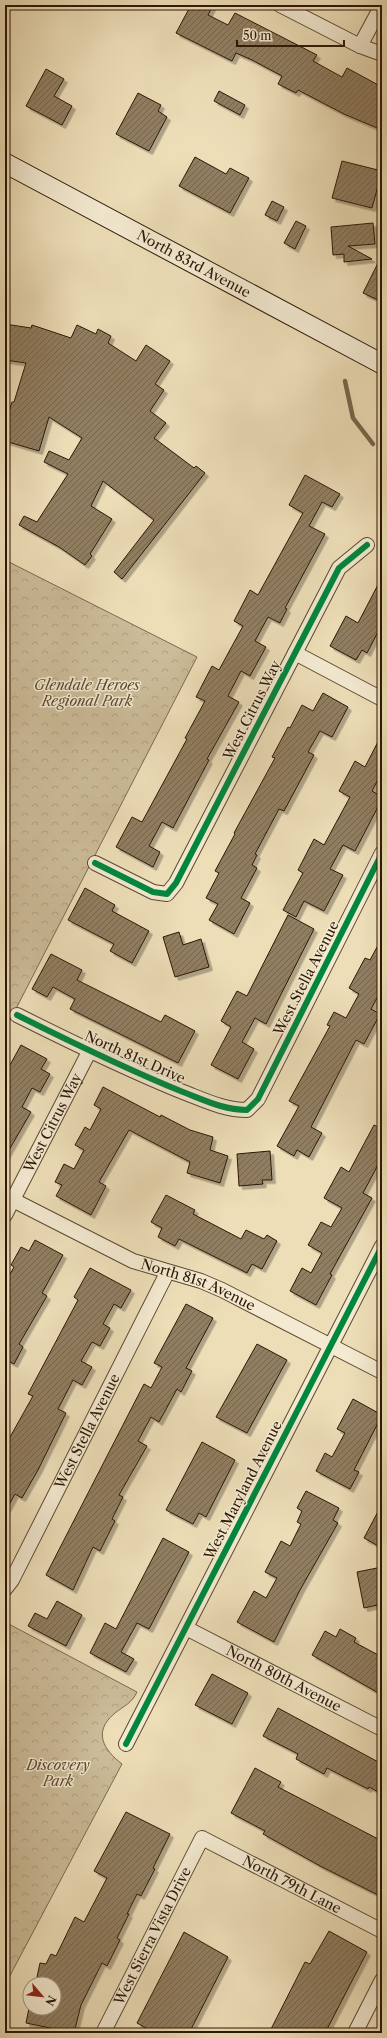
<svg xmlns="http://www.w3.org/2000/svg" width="387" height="2038" viewBox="0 0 387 2038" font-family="'Libre Caslon Text',serif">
  <defs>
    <pattern id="park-crowns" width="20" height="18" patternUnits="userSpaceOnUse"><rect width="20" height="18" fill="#ccbc99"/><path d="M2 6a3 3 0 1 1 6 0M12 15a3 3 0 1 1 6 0" fill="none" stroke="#afa182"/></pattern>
    <pattern id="building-hatch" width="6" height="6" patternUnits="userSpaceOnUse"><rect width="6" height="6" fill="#907e62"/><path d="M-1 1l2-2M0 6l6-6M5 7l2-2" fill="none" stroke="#76664f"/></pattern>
    <filter id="shadow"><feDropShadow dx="3.5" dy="3.5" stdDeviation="0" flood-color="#0004"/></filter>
  </defs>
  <rect width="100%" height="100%" fill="#eddeb8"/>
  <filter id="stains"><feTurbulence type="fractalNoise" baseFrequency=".005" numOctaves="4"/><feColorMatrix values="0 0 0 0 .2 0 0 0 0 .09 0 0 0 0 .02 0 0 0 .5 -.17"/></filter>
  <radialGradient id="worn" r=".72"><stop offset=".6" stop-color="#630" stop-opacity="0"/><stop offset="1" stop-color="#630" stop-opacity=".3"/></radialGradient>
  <path fill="url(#park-crowns)" stroke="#7c6a4e" d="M 5,560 L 197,657 L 5,1030 Z
    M 5,1622 L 137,1692 C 132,1703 124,1706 115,1713 C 92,1732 104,1750 122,1764 L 5,1985 Z"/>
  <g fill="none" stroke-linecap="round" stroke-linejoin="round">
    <path stroke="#78664b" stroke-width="4.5" d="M 345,381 L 353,418 L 373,444"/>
  </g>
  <path fill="url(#building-hatch)" stroke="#2c1704" filter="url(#shadow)" d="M 191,5 L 213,5 L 208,15 L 228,25 L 235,13 L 317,55 L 313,61 L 342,77 L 347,68 L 382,87 L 382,130 L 344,114 L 298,90 L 296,93 L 278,84 L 282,76 L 252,60 L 236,53 L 232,61 L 176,33 Z
    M 46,69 L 64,79 L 54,96 L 72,106 L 62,125 L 26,106 Z
    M 219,91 L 245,105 L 240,115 L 214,101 Z
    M 138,93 L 161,105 L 158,111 L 167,117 L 149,151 L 116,134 Z
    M 195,157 L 226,174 L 230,168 L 249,178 L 230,213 L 179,186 Z
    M 342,161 L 382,171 L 372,208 L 332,198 Z
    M 272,201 L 284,207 L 277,221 L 265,215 Z
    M 296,221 L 306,226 L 295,249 L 284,243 Z
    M 373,223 L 375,244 L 348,246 L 372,259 L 344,262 L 344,254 L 333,255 L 331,227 Z
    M 382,255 L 382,302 L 363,293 Z
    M 5,324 L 31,328 L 32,325 L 71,338 L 77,325 L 96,334 L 98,329 L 111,336 L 108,343 L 136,361 L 146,345 L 170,361 L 155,384 L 164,390 L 150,411 L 166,423 L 154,438 L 194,468 L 196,466 L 205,473 L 122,579 L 114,572 L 154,520 L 103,481 L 91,506 L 112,519 L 90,554 L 92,556 L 85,565 L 59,547 L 19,525 L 24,516 L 37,522 L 68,474 L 44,462 L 49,451 L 69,460 L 82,438 L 49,417 L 39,451 L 5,441 L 5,423 L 12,402 L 14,402 L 26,363 L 5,360 Z
    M 305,475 L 340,494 L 332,507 L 322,502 L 309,526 L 325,534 L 285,608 L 287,609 L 280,623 L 268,617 L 255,641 L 266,647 L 250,676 L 241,671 L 228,696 L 239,702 L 207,759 L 209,760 L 173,828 L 162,822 L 149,846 L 160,852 L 153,867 L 116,847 L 132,817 L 142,822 L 187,739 L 185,738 L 205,701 L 196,697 L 212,666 L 219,670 L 243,626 L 234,621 L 250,590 L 258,595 L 303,513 L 289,505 Z
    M 382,577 L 382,624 L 367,653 L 362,650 L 356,660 L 330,646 L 346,616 L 358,623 Z
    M 323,693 L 348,707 L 332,737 L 320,731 L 308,752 L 314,755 L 284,811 L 279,809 L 255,854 L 257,855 L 252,865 L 257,868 L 241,898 L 250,903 L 234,934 L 209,920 L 218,904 L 206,898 L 219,873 L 215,871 L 235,834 L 234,833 L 275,758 L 272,757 L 288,727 L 290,728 L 302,705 L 313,711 Z
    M 382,734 L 382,772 L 372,791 L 382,797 L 382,799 L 355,851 L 343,845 L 330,869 L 343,875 L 324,911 L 304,901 L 296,917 L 283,910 L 303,873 L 298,870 L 314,839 L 324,845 L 350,797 L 339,791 L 355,761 L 365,767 Z
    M 85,888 L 115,905 L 112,911 L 149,931 L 132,963 L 110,951 L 114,944 L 68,920 Z
    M 288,915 L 314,929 L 266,1024 L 255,1018 L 242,1042 L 254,1049 L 238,1079 L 211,1065 L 231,1027 L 221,1021 L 237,991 L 247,996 Z
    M 179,932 L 183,945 L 201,939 L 209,967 L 175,977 L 163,937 Z
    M 382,938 L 382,989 L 371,1009 L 380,1014 L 364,1044 L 356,1040 L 311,1127 L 322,1133 L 309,1157 L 297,1150 L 294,1156 L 277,1146 L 299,1106 L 289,1101 L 330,1026 L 327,1025 L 334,1012 L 346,1018 L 359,994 L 349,988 L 365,958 L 370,960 Z
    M 51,954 L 82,970 L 77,980 L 161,1022 L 165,1015 L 195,1031 L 178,1063 L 70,1009 L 75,999 L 53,987 L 47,997 L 32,989 Z
    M 21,1045 L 47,1059 L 41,1069 L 50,1074 L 40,1092 L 32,1088 L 22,1107 L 31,1112 L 5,1157 L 5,1074 Z
    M 103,1087 L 160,1117 L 161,1115 L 190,1130 L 213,1137 L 210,1150 L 228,1156 L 220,1183 L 187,1173 L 190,1162 L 129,1130 L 99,1182 L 106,1186 L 91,1215 L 56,1196 L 62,1185 L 55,1182 L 64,1164 L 74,1169 L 84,1150 L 75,1145 L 85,1127 L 90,1130 L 101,1109 L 94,1105 Z
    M 374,1125 L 382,1129 L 382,1165 L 379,1163 L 363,1193 L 372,1198 L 330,1274 L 332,1275 L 316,1305 L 290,1291 L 302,1268 L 311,1273 L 322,1253 L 308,1245 L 321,1222 L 331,1227 L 342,1208 L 324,1198 L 341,1167 L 349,1172 Z
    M 270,1151 L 272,1180 L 262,1180 L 263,1184 L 239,1186 L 237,1154 Z
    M 166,1195 L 195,1210 L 193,1214 L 241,1239 L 246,1230 L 264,1239 L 267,1235 L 277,1241 L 262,1269 L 252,1264 L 247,1273 L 179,1239 L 175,1246 L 158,1237 L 162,1228 L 151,1222 Z
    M 35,1240 L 63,1255 L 42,1293 L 47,1296 L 19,1344 L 23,1347 L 14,1364 L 5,1359 L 5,1307 L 10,1299 L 5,1296 L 5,1283 L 14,1267 L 11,1265 L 21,1247 L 29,1251 Z
    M 90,1268 L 131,1290 L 121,1308 L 114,1304 L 103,1324 L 110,1328 L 100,1346 L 92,1342 L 81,1361 L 92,1367 L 82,1385 L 73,1380 L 58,1409 L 66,1413 L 38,1470 L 22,1498 L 15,1494 L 5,1512 L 5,1446 L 33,1396 L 28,1394 L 78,1300 L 74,1297 Z
    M 186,1304 L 213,1318 L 186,1368 L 192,1371 L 181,1392 L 177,1389 L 159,1422 L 151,1417 L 138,1441 L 147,1446 L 119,1495 L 123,1497 L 112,1519 L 115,1521 L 100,1551 L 93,1547 L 73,1590 L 46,1575 L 144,1384 L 151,1388 L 162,1367 L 154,1363 Z
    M 257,1344 L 287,1360 L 247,1433 L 216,1417 Z
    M 353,1399 L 382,1415 L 354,1470 L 359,1472 L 350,1489 L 316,1471 L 325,1453 L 332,1457 L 345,1433 L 337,1429 Z
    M 202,1442 L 235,1460 L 206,1517 L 199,1513 L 193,1524 L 166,1510 Z
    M 306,1491 L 339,1508 L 333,1520 L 338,1523 L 300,1590 L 274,1642 L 237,1622 L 254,1591 L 266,1598 L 277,1578 L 265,1572 L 281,1541 L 290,1546 L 301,1524 L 297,1522 L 302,1511 L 297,1508 Z
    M 382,1504 L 382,1548 L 364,1538 Z
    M 163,1538 L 189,1552 L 149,1629 L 137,1623 L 121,1652 L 134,1659 L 126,1672 L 90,1653 L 105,1623 L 116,1629 Z
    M 382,1567 L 382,1604 L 364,1608 L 357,1572 Z
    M 57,1601 L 82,1615 L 66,1646 L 28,1626 L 35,1613 L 47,1619 Z
    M 340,1629 L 356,1638 L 354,1642 L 382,1657 L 382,1695 L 312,1655 L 325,1631 L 336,1637 Z
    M 212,1674 L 248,1693 L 232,1724 L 195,1705 Z
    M 278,1708 L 382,1764 L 382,1794 L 369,1787 L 368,1789 L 327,1768 L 324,1774 L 296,1759 L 298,1754 L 263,1736 Z
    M 255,1768 L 281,1782 L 278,1787 L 382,1841 L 382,1897 L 322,1867 L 263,1834 L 265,1831 L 231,1813 Z
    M 126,1812 L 170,1834 L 153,1868 L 155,1869 L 141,1896 L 137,1894 L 127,1914 L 129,1914 L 117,1938 L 120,1940 L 107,1966 L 102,1963 L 81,2005 L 74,2033 L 26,2023 L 29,2008 L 54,2008 L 54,1984 L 37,1977 L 40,1963 L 46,1964 L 51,1954 L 56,1956 L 75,1917 L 84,1922 L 107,1878 L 94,1871 Z
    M 329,1931 L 367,1952 L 325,2033 L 269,2033 L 305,1962 L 310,1964 Z
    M 184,1932 L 228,1957 L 189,2033 L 155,2033 L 137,2023 Z"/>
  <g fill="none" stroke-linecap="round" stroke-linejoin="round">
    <g stroke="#5c4931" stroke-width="16">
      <g id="minor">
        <path d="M 280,5 L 360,46 L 382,54"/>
        <path d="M 360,46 L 382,5"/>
        <path d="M 295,653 L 382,699"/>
        <path d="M 95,863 L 153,892 L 167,894 L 176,883 L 339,568 L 367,545"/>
        <path d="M 17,1015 C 71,1042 126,1069 183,1092 C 204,1100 224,1110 247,1110 L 258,1099 L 382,853"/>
        <path id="s1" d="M 13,1200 L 133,1261 L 201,1281 L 222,1290 L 382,1372"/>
        <path id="s2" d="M 5,1215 L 89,1052"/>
        <path id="s3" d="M 5,1589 L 12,1580 L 167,1273"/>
        <path id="s4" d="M 186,1628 L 382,1729"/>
        <path d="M 126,1744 L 382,1246"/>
        <path id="s5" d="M 103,2033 L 202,1838 L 382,1931"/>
        <path d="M 355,2033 L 382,1980"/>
      </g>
    </g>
    <g stroke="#2c1704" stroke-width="21">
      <g id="secondary">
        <path id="s6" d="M 5,163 L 382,364"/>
      </g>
    </g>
    <use href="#minor" stroke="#f3ead1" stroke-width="14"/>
    <use href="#secondary" stroke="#f3ead1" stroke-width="19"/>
    <g stroke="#f3ead1" stroke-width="8">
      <path id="cycleway" d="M 95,863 L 153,892 L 167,894 L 176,883 L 339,568 L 367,545
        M 17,1015 C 71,1042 126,1069 183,1092 C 204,1100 224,1110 247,1110 L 258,1099 L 382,853
        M 126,1744 L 382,1246"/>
    </g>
    <use href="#cycleway" stroke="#00873e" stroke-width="6"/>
  </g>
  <g text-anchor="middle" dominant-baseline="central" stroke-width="3" stroke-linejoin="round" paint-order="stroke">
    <g font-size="14" fill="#2c1704" stroke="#f3ead1">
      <text stroke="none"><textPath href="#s6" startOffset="214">North 83rd Avenue</textPath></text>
      <text transform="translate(252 710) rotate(-63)">West Citrus Way</text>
      <text transform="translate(306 978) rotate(-63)">West Stella Avenue</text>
      <text transform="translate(135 1057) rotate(24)">North 81st Drive</text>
      <text stroke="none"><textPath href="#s2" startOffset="104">West Citrus Way</textPath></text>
      <text stroke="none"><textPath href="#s1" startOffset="204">North 81st Avenue</textPath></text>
      <text stroke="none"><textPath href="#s3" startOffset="178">West Stella Avenue</textPath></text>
      <text transform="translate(243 1490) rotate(-63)">West Maryland Avenue</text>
      <text stroke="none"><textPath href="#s4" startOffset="110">North 80th Avenue</textPath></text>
      <text stroke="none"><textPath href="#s5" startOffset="320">North 79th Lane</textPath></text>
      <text stroke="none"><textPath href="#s5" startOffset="109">West Sierra Vista Drive</textPath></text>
    </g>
    <g font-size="14" font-style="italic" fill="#5c4931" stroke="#f3ead1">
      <text x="87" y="685">Glendale Heroes<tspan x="87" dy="16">Regional Park</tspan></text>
      <text x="58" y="1765">Discovery<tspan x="58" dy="16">Park</tspan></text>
    </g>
  </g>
  <rect width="387" height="2038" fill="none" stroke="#eddeb8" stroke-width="20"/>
  <rect x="6" y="6" width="375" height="2026" fill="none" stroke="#2c1704" stroke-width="2"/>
  <rect x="10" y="10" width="367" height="2018" fill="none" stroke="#2c1704"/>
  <g transform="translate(42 1996) rotate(118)"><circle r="19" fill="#f3ead1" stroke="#a3967f"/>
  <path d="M0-3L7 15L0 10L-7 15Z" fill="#8f2418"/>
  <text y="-6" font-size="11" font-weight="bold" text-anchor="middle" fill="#2c1704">N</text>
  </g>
  <path d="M237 40v6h107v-6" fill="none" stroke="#2c1704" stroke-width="2"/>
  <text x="243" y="40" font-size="12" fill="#2c1704" stroke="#f3ead1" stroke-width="3" paint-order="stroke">50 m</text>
  <rect width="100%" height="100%" filter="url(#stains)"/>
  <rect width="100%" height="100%" fill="url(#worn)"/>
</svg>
